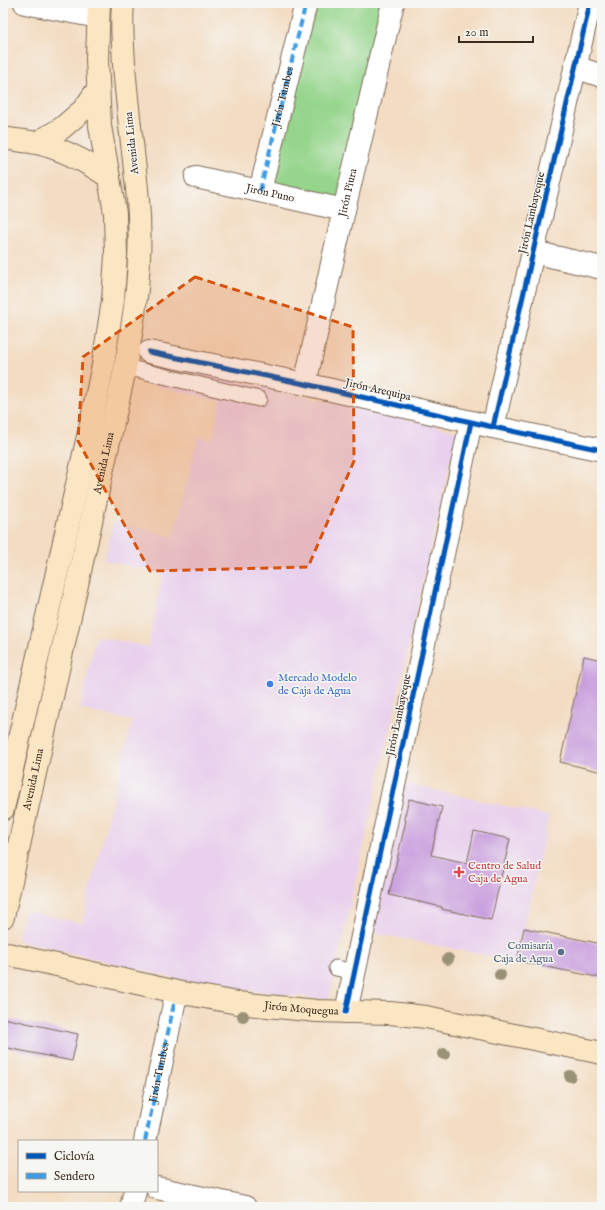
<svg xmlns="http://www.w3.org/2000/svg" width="605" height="1210" viewBox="0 0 605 1210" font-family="'IM FELL English',serif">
  <rect width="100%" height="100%" fill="#f6f6f2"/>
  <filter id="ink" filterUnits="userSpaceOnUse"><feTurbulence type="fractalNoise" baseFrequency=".025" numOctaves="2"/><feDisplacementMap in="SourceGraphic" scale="8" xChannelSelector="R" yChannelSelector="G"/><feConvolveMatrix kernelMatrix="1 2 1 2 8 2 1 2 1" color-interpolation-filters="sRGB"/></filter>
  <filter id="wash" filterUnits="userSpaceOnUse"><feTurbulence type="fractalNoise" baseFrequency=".012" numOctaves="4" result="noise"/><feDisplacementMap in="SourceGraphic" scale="16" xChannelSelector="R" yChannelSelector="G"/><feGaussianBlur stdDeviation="0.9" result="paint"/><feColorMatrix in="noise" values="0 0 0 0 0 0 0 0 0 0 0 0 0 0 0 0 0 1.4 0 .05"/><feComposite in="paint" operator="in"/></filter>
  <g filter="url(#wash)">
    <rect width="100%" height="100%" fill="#f3dcc1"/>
    <path fill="#e9d1ed" d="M 155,362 L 457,431 L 329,1000 L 195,983 L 17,940 L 24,911 L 82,923 L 132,721 L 80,709 L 96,636 L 148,647 L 163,574 L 104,560 L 114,521 L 173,537 L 198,437 L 212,440 L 221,401 L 150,384 Z
      M 403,783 L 549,816 L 517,961 L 368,932 Z"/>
    <path fill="#95d58c" stroke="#688055" d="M 308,3 L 388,3 L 341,205 L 264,187 Z"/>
    <g id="blocks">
      <path fill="#c99fde" d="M 584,656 L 602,660 L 602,772 L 560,762 Z
        M 409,799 L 442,807 L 431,855 L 467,863 L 474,831 L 510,839 L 491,920 L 442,909 L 442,907 L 389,895 L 406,820 L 404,819 Z
        M 524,928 L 602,944 L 602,978 L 517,961 Z
        M 3,1018 L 78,1034 L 72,1061 L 3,1047 Z"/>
    </g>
  </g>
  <g filter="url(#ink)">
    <use href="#blocks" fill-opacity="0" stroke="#7b6857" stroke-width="1"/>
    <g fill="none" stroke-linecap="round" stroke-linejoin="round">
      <g stroke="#7b6857" stroke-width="17">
        <path id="lane" d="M 126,367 L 259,399
          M 336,968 L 354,972"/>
      </g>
      <g stroke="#7b6857" stroke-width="24">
        <g id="street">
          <path d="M 25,3 L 98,17"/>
          <path d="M 575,67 L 602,76"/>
          <path id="s1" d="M 196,177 L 344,210"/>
          <path d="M 260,191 L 306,3"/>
          <path d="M 533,252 L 602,268"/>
          <path d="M 149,352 L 305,384 L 493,427 L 602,450"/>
          <path id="s2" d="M 305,384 L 344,210 L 393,3"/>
          <path d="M 493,427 L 590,3"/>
          <path d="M 346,1012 L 471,422"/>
          <path d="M 145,1141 L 174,1004"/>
          <path d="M 157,1188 L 245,1207"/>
          <path d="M 131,1207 L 135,1191"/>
        </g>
      </g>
      <g stroke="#7b6857" stroke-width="24">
        <g id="secondary">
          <path d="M 3,138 C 14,140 26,141 37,143 C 63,149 87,162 109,177"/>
          <path d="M 37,143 L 62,128 L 84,109 L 98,89"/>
          <path d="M 3,809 L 89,432 L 103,365 L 113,300 L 116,255 L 115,213 L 100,126 L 97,59 L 99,3"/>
          <path id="s3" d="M 3,917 L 123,378 C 135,319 143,260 138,200 C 134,154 127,109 124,64 C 123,44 121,23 123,3"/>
          <path id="s4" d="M 3,953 L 177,992 L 238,1003 L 317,1011 L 390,1013 L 426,1017 L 602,1053"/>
        </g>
      </g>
      <use href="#lane" stroke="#fff" stroke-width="15"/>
      <use href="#street" stroke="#fff" stroke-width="22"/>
      <use href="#secondary" stroke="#fbe6c4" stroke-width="22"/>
      <g stroke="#3f9ce0" stroke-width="4" stroke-dasharray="8 4" stroke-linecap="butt">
        <path id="s5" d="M 260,191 L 306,3"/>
        <path id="s6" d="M 145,1141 L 174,1004"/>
      </g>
      <g stroke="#f6f6f2" stroke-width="8">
        <path id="cycleway" d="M 149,352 L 305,384 L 493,427 L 602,450
          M 493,427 L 590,3
          M 346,1012 L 471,422"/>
      </g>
      <use href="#cycleway" stroke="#0057b8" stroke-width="5"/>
    </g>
    <g fill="#9a9277">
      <circle cx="448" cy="959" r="6"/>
      <circle cx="500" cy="975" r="6"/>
      <circle cx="243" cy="1016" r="6"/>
      <circle cx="444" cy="1054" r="6"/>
      <circle cx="570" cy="1076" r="6"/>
    </g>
  </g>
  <path fill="#d7540e" fill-opacity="0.2" stroke="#d7540e" stroke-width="3" stroke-dasharray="8 5" stroke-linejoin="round" d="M 195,277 L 353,327 L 354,461 L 308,567 L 150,571 L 78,441 L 83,357 Z"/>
  <circle fill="#3f7fe0" stroke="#f6f6f2" stroke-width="1.5" cx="270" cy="684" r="4"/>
  <path fill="#e0444e" stroke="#f6f6f2" stroke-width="1.5" d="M457 866h4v4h4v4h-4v4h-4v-4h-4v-4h4z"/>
  <circle fill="#5c6f8a" stroke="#f6f6f2" stroke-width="1.5" cx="561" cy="952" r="4"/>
  <g text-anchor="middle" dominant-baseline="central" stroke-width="3" stroke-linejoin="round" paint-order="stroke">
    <g font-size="11" fill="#3b2a1e" stroke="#f6f6f2">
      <text stroke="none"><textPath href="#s5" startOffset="97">Jirón Tumbes</textPath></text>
      <text transform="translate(132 143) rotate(-96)">Avenida Lima</text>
      <text stroke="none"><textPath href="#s1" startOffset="76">Jirón Puno</textPath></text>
      <text stroke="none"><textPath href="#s2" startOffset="196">Jirón Piura</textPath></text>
      <text transform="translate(532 213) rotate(-77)">Jirón Lambayeque</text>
      <text transform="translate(378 390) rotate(13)">Jirón Arequipa</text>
      <text stroke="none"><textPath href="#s3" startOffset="465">Avenida Lima</textPath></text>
      <text transform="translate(399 715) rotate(-78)">Jirón Lambayeque</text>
      <text stroke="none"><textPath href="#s3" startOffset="141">Avenida Lima</textPath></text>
      <text stroke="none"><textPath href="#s4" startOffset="304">Jirón Moquegua</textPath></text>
      <text stroke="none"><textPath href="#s6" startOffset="70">Jirón Tumbes</textPath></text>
    </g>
    <g font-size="11" fill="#366cbe" stroke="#f6f6f2" text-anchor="start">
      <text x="278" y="678">Mercado Modelo<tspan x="278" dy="13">de Caja de Agua</tspan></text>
    </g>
    <g font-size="11" fill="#be3a42" stroke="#f6f6f2" text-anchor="start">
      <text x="468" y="866">Centro de Salud<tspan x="468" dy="13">Caja de Agua</tspan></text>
    </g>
    <g font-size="11" fill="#4e5e75" stroke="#f6f6f2" text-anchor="end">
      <text x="553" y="946">Comisaría<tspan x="553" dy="13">Caja de Agua</tspan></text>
    </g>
  </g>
  <rect width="605" height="1210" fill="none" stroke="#f6f6f2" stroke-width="16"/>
  <rect x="18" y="1140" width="140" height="52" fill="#f6f6f2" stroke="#aba49d"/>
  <rect x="26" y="1153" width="20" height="6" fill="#0057b8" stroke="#aba49d"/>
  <text x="54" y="1160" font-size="12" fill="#3b2a1e">Ciclovía</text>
  <rect x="26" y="1173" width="20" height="6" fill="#3f9ce0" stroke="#aba49d"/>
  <text x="54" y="1180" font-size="12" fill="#3b2a1e">Sendero</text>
  <path d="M459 36v6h74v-6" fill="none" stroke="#3b2a1e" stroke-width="2"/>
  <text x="465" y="36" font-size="12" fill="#3b2a1e" stroke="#f6f6f2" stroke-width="3" paint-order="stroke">20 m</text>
</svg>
